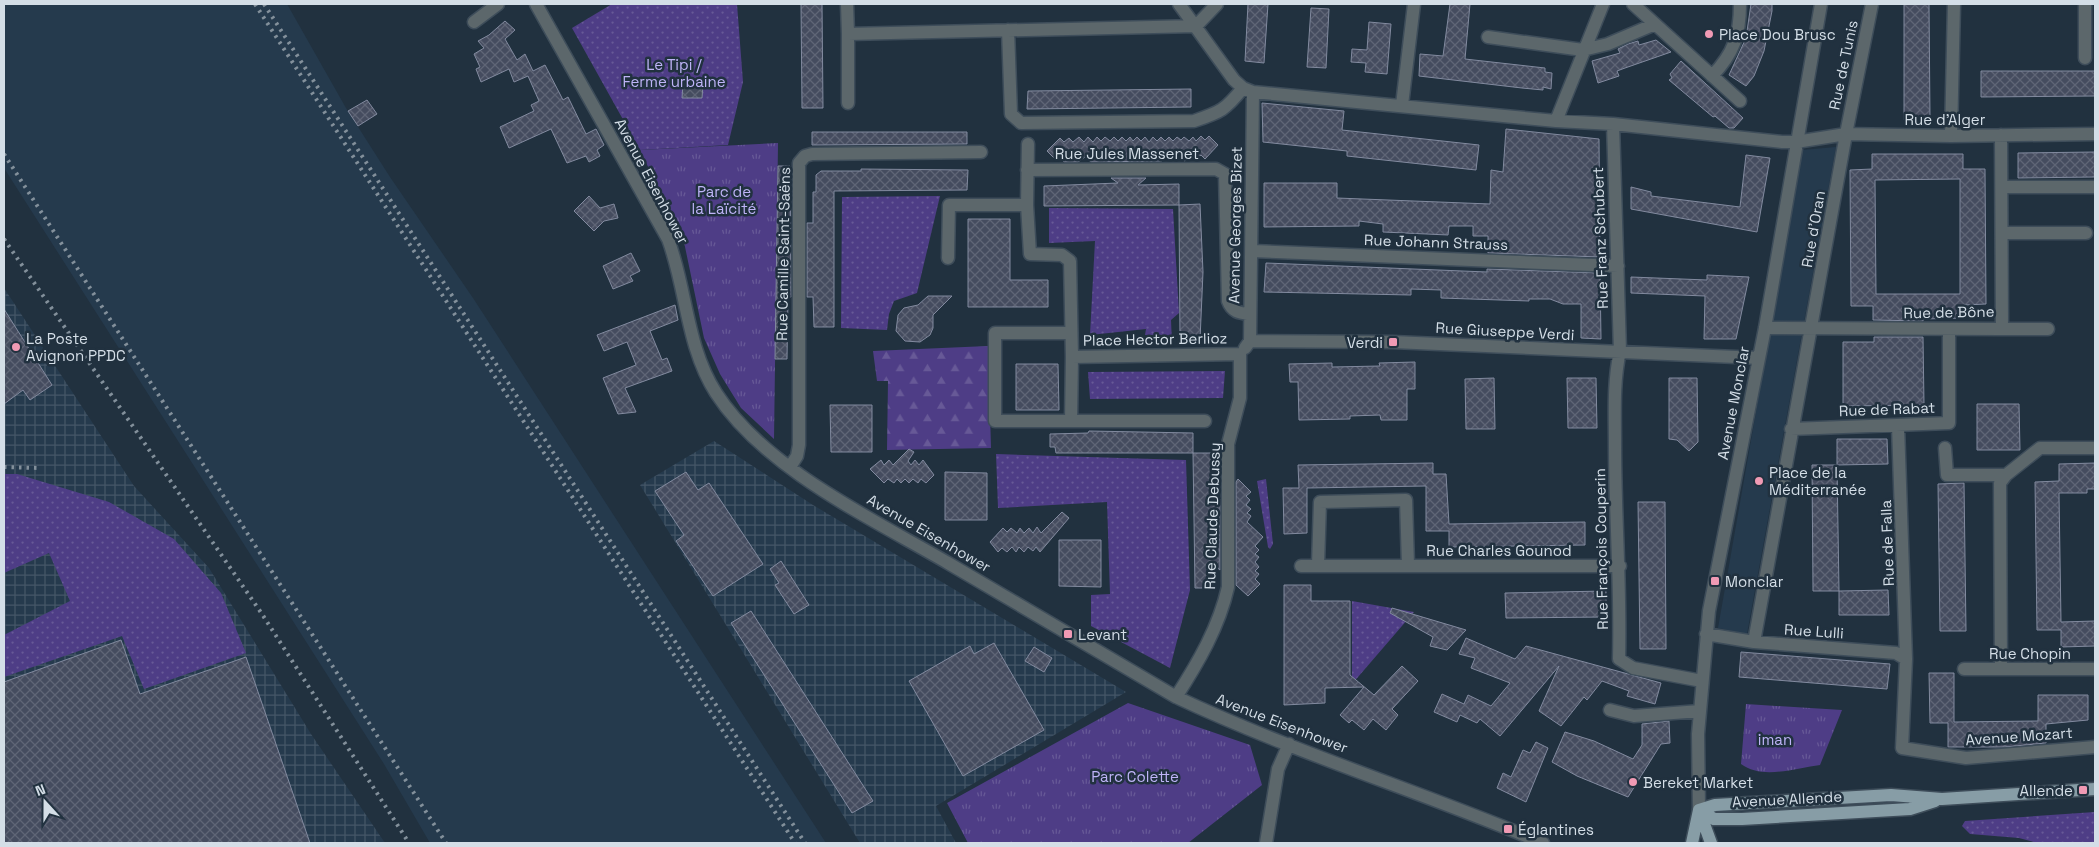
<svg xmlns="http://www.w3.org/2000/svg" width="2099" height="847" viewBox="0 0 2099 847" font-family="'Space Grotesk',sans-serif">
  <defs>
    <pattern id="industrial-grid" width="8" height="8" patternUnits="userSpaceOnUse" patternTransform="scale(1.25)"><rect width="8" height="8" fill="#253a4d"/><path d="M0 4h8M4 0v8" fill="none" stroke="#445667"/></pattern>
    <pattern id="grass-dots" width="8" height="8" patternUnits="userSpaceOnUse" patternTransform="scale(1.25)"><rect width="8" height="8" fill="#4e3d86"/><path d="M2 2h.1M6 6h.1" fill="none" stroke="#675997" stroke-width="1.8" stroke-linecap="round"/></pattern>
    <pattern id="forest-firs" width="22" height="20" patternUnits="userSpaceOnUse" patternTransform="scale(1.25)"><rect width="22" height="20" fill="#4e3d86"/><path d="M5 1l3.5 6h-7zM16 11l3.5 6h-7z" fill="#675997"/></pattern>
    <pattern id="park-tufts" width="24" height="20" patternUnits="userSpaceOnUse" patternTransform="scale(1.25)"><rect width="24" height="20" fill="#4e3d86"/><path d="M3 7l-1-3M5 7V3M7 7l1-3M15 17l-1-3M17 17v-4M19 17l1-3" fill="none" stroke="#675997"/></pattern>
    <pattern id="building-cross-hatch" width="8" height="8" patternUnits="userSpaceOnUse" patternTransform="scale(1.25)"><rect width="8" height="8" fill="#454c5f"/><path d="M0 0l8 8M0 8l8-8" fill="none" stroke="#5f6576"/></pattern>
  </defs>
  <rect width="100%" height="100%" fill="#21313f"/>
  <path fill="#253a4d" d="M 4,4 L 287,4 L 346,108 L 390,177 L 473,298 L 826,843 L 430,843 L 384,764 L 4,168 Z
    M 1836,147 L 1747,634 L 1718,628 L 1802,150 Z"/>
  <path fill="url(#industrial-grid)" d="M 4,288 L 134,486 L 209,568 L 311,734 L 385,843 L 4,843 Z
    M 714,441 L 813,505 L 1126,692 L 936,806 L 956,843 L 860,843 L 640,485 Z"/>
  <path fill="url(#grass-dots)" d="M 612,4 L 737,4 L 743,82 L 728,145 L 640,150 L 572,28 Z
    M 940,196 L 917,293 L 894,301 L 889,314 L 887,330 L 841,328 L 842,197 Z
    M 1049,208 L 1173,209 L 1179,313 L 1171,320 L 1172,344 L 1160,335 L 1145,335 L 1146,329 L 1090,335 L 1095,241 L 1049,243 Z
    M 1225,371 L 1223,398 L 1090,399 L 1088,372 Z
    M 996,454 L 1186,460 L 1190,590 L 1170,668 L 1091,626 L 1091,595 L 1110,594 L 1107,502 L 998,508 Z
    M 4,474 L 17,474 L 109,502 L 174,539 L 221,593 L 246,653 L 144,689 L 122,636 L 4,677 L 4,635 L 70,601 L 49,553 L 4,573 Z
    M 1266,479 L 1273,544 L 1270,549 L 1268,547 L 1257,481 Z
    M 1352,601 L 1414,612 L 1352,684 Z
    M 2095,812 L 2095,843 L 2038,843 L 2019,838 L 1970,834 L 1962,826 L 1965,821 Z"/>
  <path fill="url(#forest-firs)" d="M 988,346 L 991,448 L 887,450 L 888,381 L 877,381 L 873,351 Z"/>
  <path fill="url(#park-tufts)" d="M 778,143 L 774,439 L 741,408 L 720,374 L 704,338 L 684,242 L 640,150 Z
    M 1128,703 L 1250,745 L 1262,785 L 1188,843 L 968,843 L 947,803 Z
    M 1746,704 L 1842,710 L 1820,765 C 1796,768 1762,780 1741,764 Z"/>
  <path fill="url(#building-cross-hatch)" stroke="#828a9f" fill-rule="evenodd" d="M 801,4 L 822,4 L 823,108 L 802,108 Z
    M 1248,4 L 1268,4 L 1264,63 L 1245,61 Z
    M 1450,4 L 1470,4 L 1465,59 L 1545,68 L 1545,72 L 1552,73 L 1551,89 L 1543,87 L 1543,90 L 1522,88 L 1419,76 L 1420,54 L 1443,56 Z
    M 1751,4 L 1772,4 L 1772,11 L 1764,51 L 1754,76 L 1746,86 L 1729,75 L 1746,38 Z
    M 1904,4 L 1929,4 L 1930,119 L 1904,120 Z
    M 1311,8 L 1329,9 L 1326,68 L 1307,67 Z
    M 505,21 L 515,30 L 505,39 L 517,60 L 525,54 L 533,71 L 545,65 L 563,100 L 568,97 L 586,134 L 596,129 L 604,145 L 597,150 L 600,156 L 589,162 L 586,156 L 567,163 L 551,129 L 509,148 L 500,127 L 534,111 L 531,105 L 539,101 L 528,76 L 514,82 L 509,69 L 481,82 L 476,69 L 480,67 L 474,54 L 484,48 L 478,41 L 489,35 Z
    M 1369,22 L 1391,24 L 1387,74 L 1365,72 L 1366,63 L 1351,62 L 1352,49 L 1367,50 Z
    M 1656,40 L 1671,52 L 1625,68 L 1617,71 L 1619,76 L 1598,83 L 1592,61 L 1620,53 L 1618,49 L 1628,44 L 1638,41 L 1639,45 Z
    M 1681,61 L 1743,118 L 1734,128 L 1729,128 L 1715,116 L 1713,117 L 1669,80 L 1672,78 L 1670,74 Z
    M 1981,71 L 2095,71 L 2095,96 L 1981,97 Z
    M 683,84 L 703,85 L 702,98 L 682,98 Z
    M 1191,89 L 1191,107 L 1027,109 L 1028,91 Z
    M 367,100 L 377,114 L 358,126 L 348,111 Z
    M 1262,103 L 1344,111 L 1342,130 L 1479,145 L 1476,170 L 1347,156 L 1347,151 L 1263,142 Z
    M 1506,129 L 1599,139 L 1600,257 L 1488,253 L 1488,236 L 1473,236 L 1473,226 L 1449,226 L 1448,235 L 1383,232 L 1383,224 L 1359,221 L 1359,226 L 1264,227 L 1264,183 L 1337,183 L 1337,198 L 1490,204 L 1491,170 L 1503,172 Z
    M 812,132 L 967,132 L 967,144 L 812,145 Z
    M 1201,136 L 1205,140 L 1209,136 L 1218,145 L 1205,159 L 1201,155 L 1196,159 L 1192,154 L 1185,161 L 1175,156 L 1172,159 L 1168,155 L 1162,161 L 1091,162 L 1085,157 L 1078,162 L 1064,162 L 1059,156 L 1055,159 L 1047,151 L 1060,138 L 1064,142 L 1069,138 L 1073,142 L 1079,137 L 1084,142 L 1088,137 L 1093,142 L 1097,137 L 1101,141 L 1105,137 L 1110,141 L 1114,137 L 1118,141 L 1122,137 L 1126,141 L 1130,137 L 1133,141 L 1137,137 L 1141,141 L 1145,137 L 1149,142 L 1153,137 L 1157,141 L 1161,137 L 1165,141 L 1169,137 L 1173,141 L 1177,137 L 1181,140 L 1184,137 L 1189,141 L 1193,137 L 1196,141 Z
    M 2095,152 L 2095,177 L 2018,178 L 2018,153 Z
    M 1872,154 L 1963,154 L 1963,169 L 1985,169 L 1986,304 L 1964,305 L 1964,318 L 1923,319 L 1923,321 L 1873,320 L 1873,306 L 1851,306 L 1850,170 L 1872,169 ZM 1960,179 L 1960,294 L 1876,294 L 1875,180 Z
    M 1746,155 L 1770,158 L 1757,232 L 1631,209 L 1631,187 L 1651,192 L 1651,196 L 1740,207 Z
    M 778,166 L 790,166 L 791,297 L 788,297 L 787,359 L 775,359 Z
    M 861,169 L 968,170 L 967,190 L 834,191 L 834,327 L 814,327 L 813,297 L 807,297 L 807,223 L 813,223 L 813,192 L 816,192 L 816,175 L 821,171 L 861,171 Z
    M 1111,178 L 1146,178 L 1138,185 L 1179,184 L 1179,205 L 1044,206 L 1044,186 L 1118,183 Z
    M 589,196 L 600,208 L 614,204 L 618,218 L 604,221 L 594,231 L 574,211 Z
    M 1200,204 L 1203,272 L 1200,340 L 1180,341 L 1179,205 Z
    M 968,219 L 1010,219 L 1010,280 L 1048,280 L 1048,307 L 968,307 Z
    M 631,253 L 640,271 L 630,276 L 633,281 L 613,289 L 603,266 Z
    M 1266,263 L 1487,272 L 1487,269 L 1600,273 L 1601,339 L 1581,338 L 1581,304 L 1563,304 L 1550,299 L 1529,299 L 1529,301 L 1441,298 L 1441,290 L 1411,289 L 1411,295 L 1264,292 Z
    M 1707,275 L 1749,277 L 1736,339 L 1704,339 L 1705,296 L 1631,293 L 1631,277 L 1707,280 Z
    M 928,296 L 952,296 L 933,315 L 933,328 L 930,335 L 920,342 L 905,341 L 896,331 L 898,315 L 904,308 L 918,305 Z
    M 675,305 L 678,320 L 650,331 L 662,360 L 667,358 L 672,371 L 625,388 L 636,412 L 618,414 L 603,378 L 636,365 L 627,342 L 604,351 L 597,335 Z
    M 4,309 L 52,385 L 30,400 L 23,390 L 4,404 Z
    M 1874,337 L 1923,337 L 1924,405 L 1843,406 L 1843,342 L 1874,342 Z
    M 1415,362 L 1415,389 L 1407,389 L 1407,420 L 1381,420 L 1380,415 L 1350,416 L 1350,419 L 1299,420 L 1298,382 L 1290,382 L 1289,364 L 1332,363 L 1332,367 L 1380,366 L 1379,363 Z
    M 1016,364 L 1058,364 L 1059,410 L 1016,410 Z
    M 1494,378 L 1495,429 L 1466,429 L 1465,379 Z
    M 1567,378 L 1596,378 L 1597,428 L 1568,428 Z
    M 1669,378 L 1697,378 L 1698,442 L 1689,451 L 1677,440 L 1669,439 Z
    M 1977,404 L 2019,404 L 2020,450 L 1977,450 Z
    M 830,405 L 872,405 L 872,452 L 831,452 Z
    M 1089,431 L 1193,433 L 1193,453 L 1056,453 L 1055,447 L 1050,447 L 1050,434 L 1088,433 Z
    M 1837,439 L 1887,439 L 1888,464 L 1837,465 Z
    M 909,449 L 914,452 L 908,461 L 911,465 L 915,460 L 919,465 L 923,460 L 934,475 L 926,483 L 921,479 L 918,483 L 913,479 L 909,483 L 905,479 L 901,483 L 897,479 L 894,483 L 888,479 L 884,483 L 870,469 L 881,460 L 884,465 L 889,460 L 893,465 Z
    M 1193,453 L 1214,453 L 1217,502 L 1220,499 L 1220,570 L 1215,566 L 1215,588 L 1195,588 Z
    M 1433,463 L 1433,474 L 1446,474 L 1449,524 L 1585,522 L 1585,545 L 1449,547 L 1449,531 L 1426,531 L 1426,486 L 1307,488 L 1307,533 L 1284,534 L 1283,488 L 1299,488 L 1298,465 Z
    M 2095,463 L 2095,489 L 2087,489 L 2087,493 L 2059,493 L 2061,622 L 2095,621 L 2095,646 L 2061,647 L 2061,630 L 2037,630 L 2035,482 L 2059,481 L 2059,464 Z
    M 1812,465 L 1837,465 L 1839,591 L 1813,591 Z
    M 686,472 L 698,490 L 709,483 L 763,564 L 713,596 L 676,541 L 684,535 L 655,491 Z
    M 945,472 L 987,473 L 987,520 L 945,520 Z
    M 1238,479 L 1251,492 L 1246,496 L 1250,500 L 1246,505 L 1251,509 L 1247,513 L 1251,516 L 1247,522 L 1263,537 L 1255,546 L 1259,550 L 1255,554 L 1259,557 L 1255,562 L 1259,567 L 1255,571 L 1259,574 L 1255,579 L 1260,584 L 1248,596 L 1236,585 L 1236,482 Z
    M 1964,483 L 1966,631 L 1940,631 L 1938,484 Z
    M 1638,502 L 1665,502 L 1666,649 L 1640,649 Z
    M 1062,512 L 1069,518 L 1040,552 L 1036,547 L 1033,551 L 1028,547 L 1024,552 L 1019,547 L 1016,552 L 1012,547 L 1007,552 L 1002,548 L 998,552 L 990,542 L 1003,528 L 1007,532 L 1011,528 L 1017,533 L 1020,528 L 1024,533 L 1029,528 L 1033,533 L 1037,527 L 1041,533 Z
    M 1059,540 L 1101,540 L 1101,587 L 1059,586 Z
    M 781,561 L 809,605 L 794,614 L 775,585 L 779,583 L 770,569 Z
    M 1284,585 L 1311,585 L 1311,601 L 1350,601 L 1350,675 L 1374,695 L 1402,666 L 1418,681 L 1392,709 L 1398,715 L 1386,730 L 1373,719 L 1364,730 L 1352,720 L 1349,723 L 1340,715 L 1364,687 L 1325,688 L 1325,703 L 1284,705 Z
    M 1888,590 L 1889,615 L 1839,615 L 1839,591 Z
    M 1606,591 L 1606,617 L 1506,618 L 1505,593 Z
    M 1392,608 L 1466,630 L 1447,650 L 1430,646 L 1433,637 L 1390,613 Z
    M 751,611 L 873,801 L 852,813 L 731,623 Z
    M 1466,638 L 1515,659 L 1526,646 L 1661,683 L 1655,704 L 1627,696 L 1629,691 L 1602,681 L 1587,700 L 1584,697 L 1561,726 L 1539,711 L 1559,666 L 1500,736 L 1480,719 L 1477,723 L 1460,715 L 1457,722 L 1434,712 L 1442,694 L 1464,704 L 1468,695 L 1491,706 L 1510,683 L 1471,668 L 1475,658 L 1459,654 Z
    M 121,640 L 140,694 L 246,657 L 310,843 L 4,843 L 4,682 Z
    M 994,643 L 1044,730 L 963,776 L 909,681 L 970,646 L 974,654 Z
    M 1034,647 L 1052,658 L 1044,672 L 1025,661 Z
    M 1741,652 L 1890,664 L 1887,689 L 1739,677 Z
    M 1929,673 L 1954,673 L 1954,722 L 2038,721 L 2038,695 L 2088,695 L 2088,720 L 2046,724 L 2046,743 L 2005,747 L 1948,747 L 1948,723 L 1930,723 Z
    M 1669,721 L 1670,743 L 1661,744 L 1628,797 L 1577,776 L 1552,762 L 1565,732 L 1594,741 L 1633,759 L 1642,745 L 1642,724 Z
    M 1536,742 L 1548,748 L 1526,802 L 1497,788 L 1503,773 L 1511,777 L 1523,750 L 1530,753 Z"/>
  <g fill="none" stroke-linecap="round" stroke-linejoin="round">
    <g stroke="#3e4d5a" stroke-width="15">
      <path id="minor" d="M 536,4 L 668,239 C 687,290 686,346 716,393 C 765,469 871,518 948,563 C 1024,607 1100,652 1176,697 C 1295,753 1422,792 1543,843
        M 847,4 L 848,34
        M 1179,4 L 1234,80 L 1243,88 L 1253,92 L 1556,121 L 1613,124 L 1782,142 L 1796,142 L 1846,134 L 1951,136 L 2095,134
        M 1633,4 L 1740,101
        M 474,22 L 498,4
        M 1008,30 L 1011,114 L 1021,123 L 1194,121 C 1221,112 1225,110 1243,88
        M 1488,37 L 1583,50 L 1608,44 L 1655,24
        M 2085,58 L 2085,4
        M 1712,76 C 1734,53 1740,35 1740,4
        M 848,103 L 848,34 L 1196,26 L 1217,4
        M 1402,105 L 1414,4
        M 1556,121 L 1603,4
        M 1613,124 L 1620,351 C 1613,383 1615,414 1615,446 C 1615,517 1621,588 1619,659 L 1633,668 L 1702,681
        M 1951,136 L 1954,4
        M 1028,144 L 1027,205 L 1030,254 L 1062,255 L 1070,261 L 1072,357 L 1240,354
        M 1027,170 L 1216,169 L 1225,174 L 1228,301 C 1232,312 1239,313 1249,314
        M 2002,187 L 2095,187
        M 2002,233 L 2086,233
        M 1253,251 L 1618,266
        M 948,258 L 949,205 L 1027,205
        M 1765,328 L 2002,329 L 2001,135
        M 2002,329 L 2048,329
        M 1071,333 L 995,333 L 995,421 L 1071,421 L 1072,357
        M 1250,341 L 1393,342 L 1759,358
        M 1245,348 L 1250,341 L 1253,92
        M 1071,421 L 1205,421
        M 1898,426 L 1906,659
        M 1791,429 L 1949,423 L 1949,329
        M 1945,448 L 1947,475 L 2006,475 L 2000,483 L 2001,669
        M 790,467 L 797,456 L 799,445 L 799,163 L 805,156 L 812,154 L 981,152
        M 2006,475 L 2040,448 L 2095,448
        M 1318,565 L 1320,502 L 1406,500 L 1408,565
        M 1301,566 L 1620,566
        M 1706,634 L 1754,642 L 1896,653 L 1906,659 L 1902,748 L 1966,758 L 2095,747
        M 1754,642 L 1846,134 L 1872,4
        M 1964,669 L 2095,669
        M 1176,697 C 1198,663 1219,627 1228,587 L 1228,444 L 1240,398 L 1240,354
        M 1610,710 L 1634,716 L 1700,711
        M 1699,810 L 1698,734 L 1709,611 L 1765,328 L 1821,4
        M 1266,843 L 1278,769 L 1289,744"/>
    </g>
    <g stroke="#3e4d5a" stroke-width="15">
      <path id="major" d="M 1699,810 L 1715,805 L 1891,795 L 1942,799 L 2095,789
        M 1699,810 L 1714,819 L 1742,819 L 1910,809 L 1935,801
        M 1699,810 L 1711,843
        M 1692,843 L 1699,810"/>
    </g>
    <use href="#minor" stroke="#5c676b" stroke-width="12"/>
    <use href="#major" stroke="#879da6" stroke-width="12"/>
    <path stroke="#83909b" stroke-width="4" stroke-dasharray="2.5 5" stroke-linecap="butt" d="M 255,4 L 795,843
      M 264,4 L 805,843
      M 4,154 L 446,843
      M 4,239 L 262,614 L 409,843
      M 4,467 L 39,468"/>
  </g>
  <g fill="#f09ab4" stroke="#21313f" stroke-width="2">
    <circle cx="1709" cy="34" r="5"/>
    <rect x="1388" y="337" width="10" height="10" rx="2.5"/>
    <circle cx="16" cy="347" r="5"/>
    <circle cx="1759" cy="481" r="5"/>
    <rect x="1710" y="576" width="10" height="10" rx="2.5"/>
    <rect x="1063" y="629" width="10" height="10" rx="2.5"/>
    <circle cx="1633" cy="782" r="5"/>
    <rect x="2078" y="785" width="10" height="10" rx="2.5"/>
    <rect x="1503" y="824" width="10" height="10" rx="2.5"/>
  </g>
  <g text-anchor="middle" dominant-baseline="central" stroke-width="5" stroke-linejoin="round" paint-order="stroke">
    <g font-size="15" fill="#d4dee7" stroke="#21313f" text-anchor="start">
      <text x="1719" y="34">Place Dou Brusc</text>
      <text x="26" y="338">La Poste<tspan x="26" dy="17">Avignon PPDC</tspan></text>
      <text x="1383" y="342" text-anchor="end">Verdi</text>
      <text x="1769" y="472">Place de la<tspan x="1769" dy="17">Méditerranée</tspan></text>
      <text x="1725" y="581">Monclar</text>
      <text x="1078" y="634">Levant</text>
      <text x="1643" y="782">Bereket Market</text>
      <text x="2073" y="790" text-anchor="end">Allende</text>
      <text x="1518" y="829">Églantines</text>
    </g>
    <g font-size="15" fill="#bfb4f8" stroke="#21313f">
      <text x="674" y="64">Le Tipi /<tspan x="674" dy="17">Ferme urbaine</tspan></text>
      <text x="724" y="191">Parc de<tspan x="724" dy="17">la Laïcité</tspan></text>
      <text x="1775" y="739">iman</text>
      <text x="1135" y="776">Parc Colette</text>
    </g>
    <g font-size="15" fill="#d4dee7" stroke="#21313f">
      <text transform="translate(1843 65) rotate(-78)">Rue de Tunis</text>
      <text x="1945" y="119">Rue d'Alger</text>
      <text x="1127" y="153">Rue Jules Massenet</text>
      <text transform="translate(652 181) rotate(62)">Avenue Eisenhower</text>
      <text transform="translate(1235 225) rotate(-89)">Avenue Georges Bizet</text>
      <text transform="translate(1813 229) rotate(-80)">Rue d'Oran</text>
      <text transform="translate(1600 238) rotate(-92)">Rue Franz Schubert</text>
      <text transform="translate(1436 242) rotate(2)">Rue Johann Strauss</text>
      <text transform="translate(783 254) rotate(-89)">Rue Camille Saint-Saëns</text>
      <text transform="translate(1949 312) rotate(-1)">Rue de Bône</text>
      <text transform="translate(1505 331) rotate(3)">Rue Giuseppe Verdi</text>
      <text transform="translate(1155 339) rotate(-1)">Place Hector Berlioz</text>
      <text transform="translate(1733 403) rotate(-79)">Avenue Monclar</text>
      <text transform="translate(1887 409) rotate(-2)">Rue de Rabat</text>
      <text transform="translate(1212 516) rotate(-88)">Rue Claude Debussy</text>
      <text transform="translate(929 533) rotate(30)">Avenue Eisenhower</text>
      <text transform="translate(1887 543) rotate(-92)">Rue de Falla</text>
      <text transform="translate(1601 549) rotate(-91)">Rue François Couperin</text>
      <text x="1499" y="550">Rue Charles Gounod</text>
      <text transform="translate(1814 631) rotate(4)">Rue Lulli</text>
      <text x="2030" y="653">Rue Chopin</text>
      <text transform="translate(1282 723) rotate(21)">Avenue Eisenhower</text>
      <text transform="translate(2019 736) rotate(-4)">Avenue Mozart</text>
      <text transform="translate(1787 799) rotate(-3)">Avenue Allende</text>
    </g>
  </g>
  <rect width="2099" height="847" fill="none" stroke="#d4dee7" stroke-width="10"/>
  <g transform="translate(45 802) rotate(339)" stroke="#21313f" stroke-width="4" paint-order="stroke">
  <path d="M0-4L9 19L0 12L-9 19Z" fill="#d4dee7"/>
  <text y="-8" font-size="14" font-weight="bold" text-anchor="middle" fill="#d4dee7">N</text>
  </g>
</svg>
